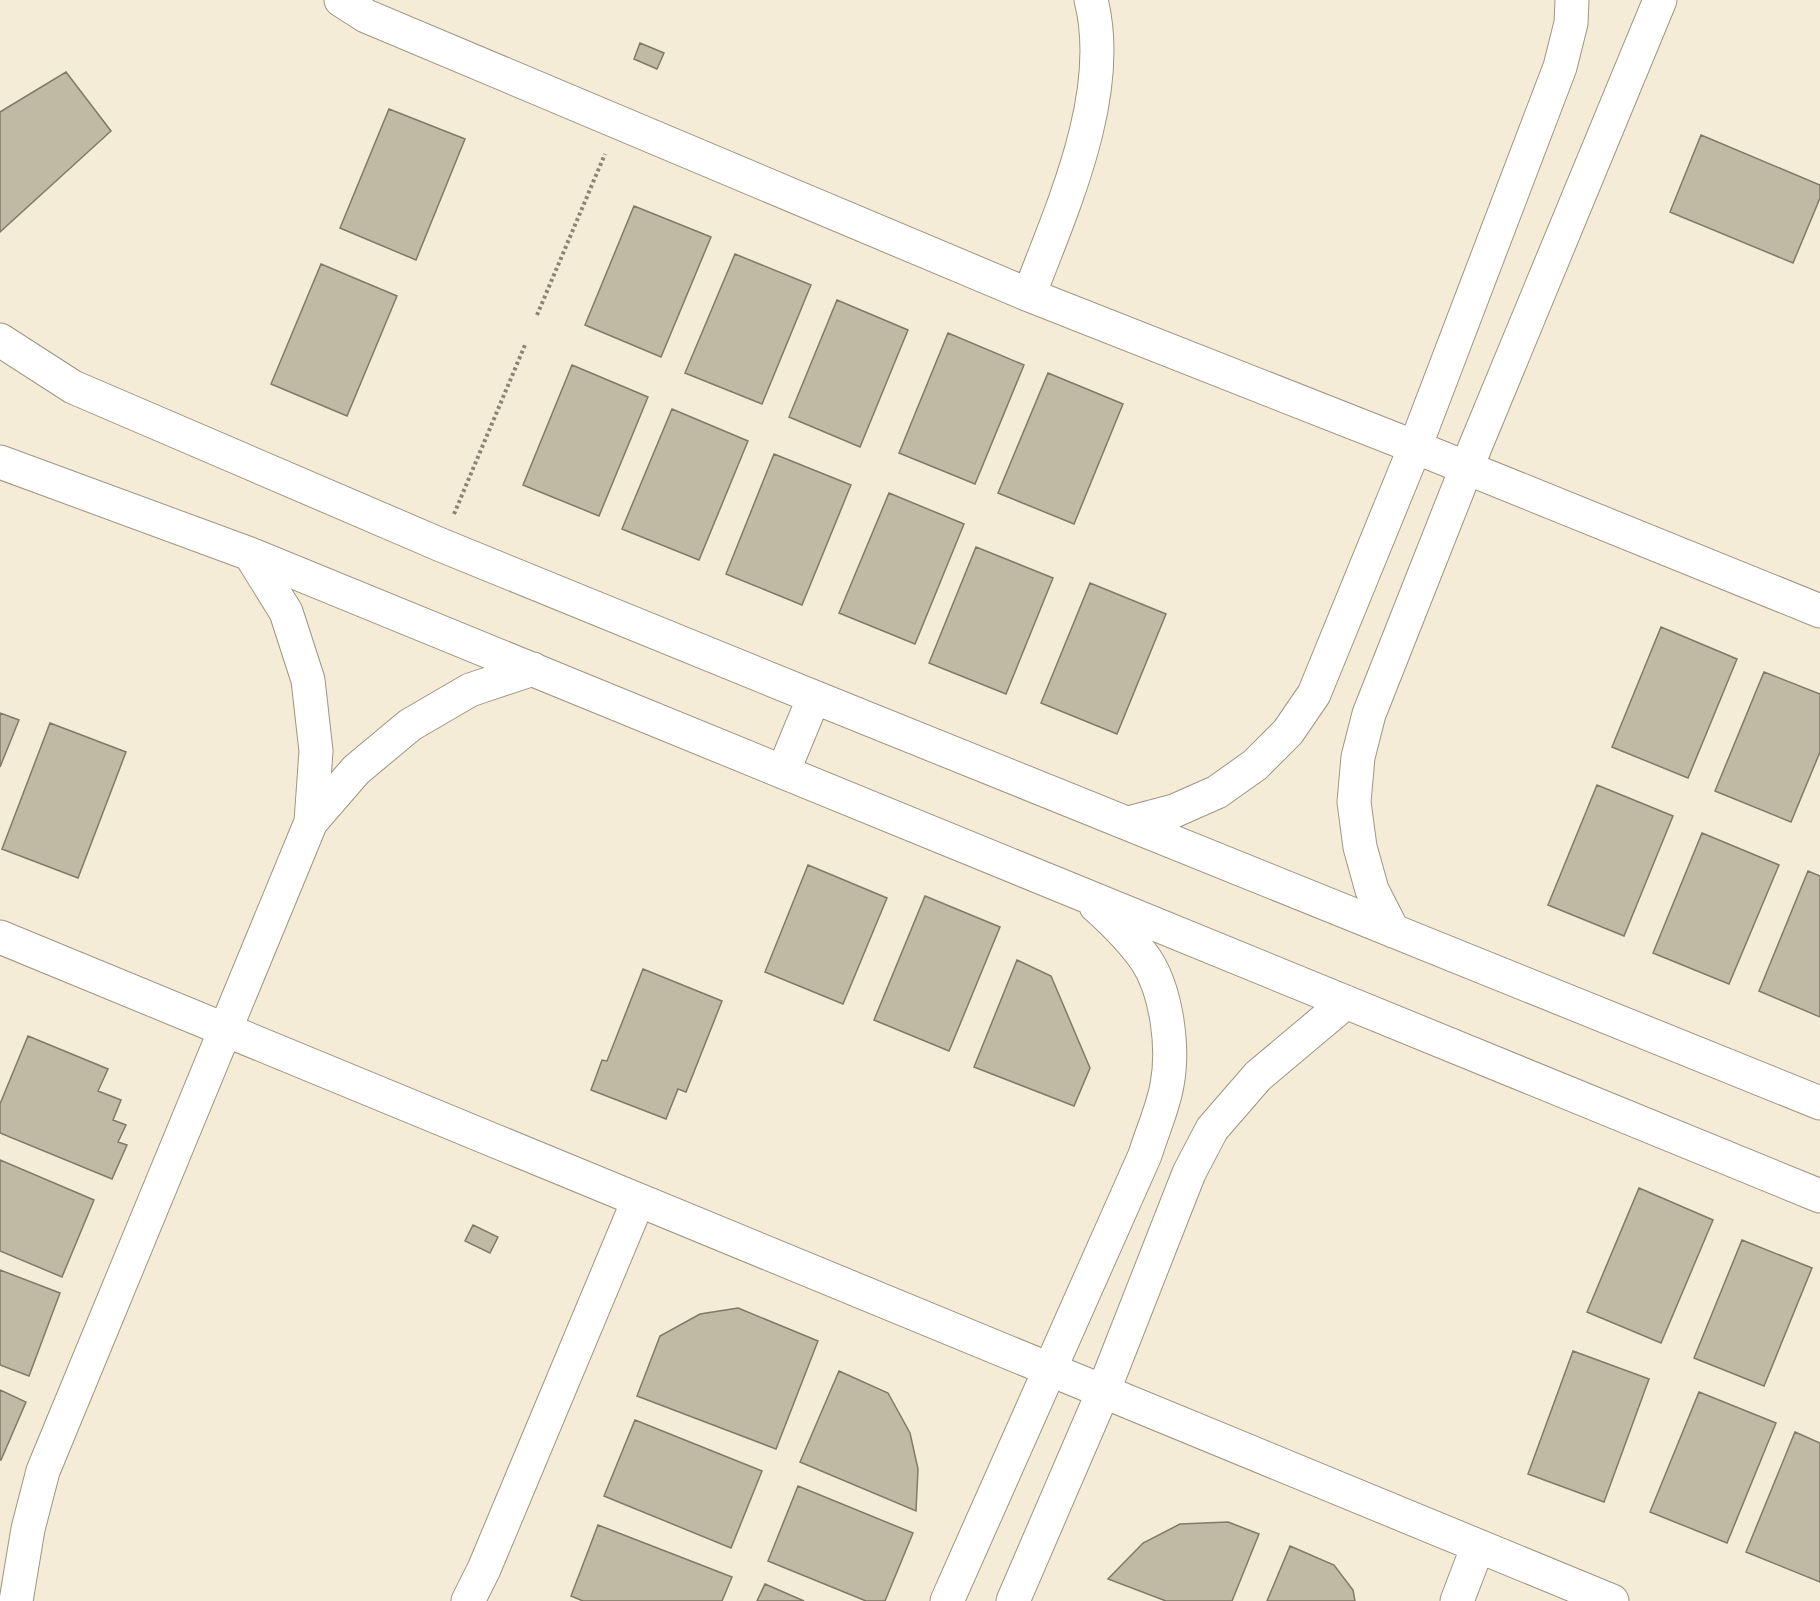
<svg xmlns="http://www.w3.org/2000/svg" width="1820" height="1601" viewBox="0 0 1820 1601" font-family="Cabin,sans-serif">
  <rect width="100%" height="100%" fill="#f4ecd6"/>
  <path fill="#c0b9a4" stroke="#817a67" stroke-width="1.5" d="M 640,43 L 664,53 L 657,69 L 634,59 Z
    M 66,72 L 111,131 L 0,232 L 0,112 Z
    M 389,109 L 465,139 L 416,260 L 340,228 Z
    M 1701,135 L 1820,185 L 1820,198 L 1793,263 L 1670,212 Z
    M 634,206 L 711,237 L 661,357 L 585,325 Z
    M 735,254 L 811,285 L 762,404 L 685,373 Z
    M 321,264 L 397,296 L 347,416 L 271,384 Z
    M 837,300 L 908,330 L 860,447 L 789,417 Z
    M 948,333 L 1024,365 L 975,484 L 899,453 Z
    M 572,365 L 648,397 L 599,516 L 523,485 Z
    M 1048,373 L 1123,404 L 1074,524 L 998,493 Z
    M 672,409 L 748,441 L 699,560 L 622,529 Z
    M 774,454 L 851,485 L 802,605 L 726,574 Z
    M 889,493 L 964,524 L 915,644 L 839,613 Z
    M 976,547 L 1053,578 L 1006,694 L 929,663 Z
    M 1090,583 L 1166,614 L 1117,734 L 1041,703 Z
    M 1661,627 L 1737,659 L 1688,778 L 1612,747 Z
    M 1764,672 L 1820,694 L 1820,752 L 1791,822 L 1715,791 Z
    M 0,713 L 19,720 L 0,767 Z
    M 50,723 L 126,752 L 78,878 L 2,849 Z
    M 1597,785 L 1673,816 L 1624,936 L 1548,905 Z
    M 1702,833 L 1779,865 L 1729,984 L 1653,953 Z
    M 808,865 L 887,898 L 843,1004 L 765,972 Z
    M 1808,871 L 1820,876 L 1820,1017 L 1759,991 Z
    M 925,896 L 1000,927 L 949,1051 L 874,1020 Z
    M 1017,960 L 1051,976 L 1090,1068 L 1074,1106 L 974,1067 Z
    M 643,969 L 722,1001 L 686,1092 L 678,1089 L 666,1119 L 591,1090 L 602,1060 L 607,1061 Z
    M 28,1036 L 108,1069 L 98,1091 L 121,1100 L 113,1120 L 126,1125 L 118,1142 L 127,1145 L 112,1179 L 0,1133 L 0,1104 Z
    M 0,1160 L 94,1200 L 62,1277 L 0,1251 Z
    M 1639,1188 L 1713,1220 L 1661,1343 L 1587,1312 Z
    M 473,1225 L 498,1237 L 490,1253 L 465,1241 Z
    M 1742,1240 L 1812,1268 L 1764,1386 L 1694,1358 Z
    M 0,1270 L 60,1293 L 29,1376 L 0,1365 Z
    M 738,1308 L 818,1341 L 776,1449 L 637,1396 L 660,1336 L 700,1314 Z
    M 1573,1351 L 1649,1379 L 1604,1502 L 1528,1474 Z
    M 839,1371 L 888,1393 L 910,1433 L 918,1469 L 916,1511 L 800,1462 Z
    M 0,1390 L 26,1402 L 1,1460 L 0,1460 Z
    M 1699,1392 L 1776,1423 L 1727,1543 L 1650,1512 Z
    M 635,1420 L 762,1471 L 731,1548 L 604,1496 Z
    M 1795,1432 L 1820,1443 L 1820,1582 L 1746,1552 Z
    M 798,1486 L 913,1533 L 885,1601 L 866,1601 L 768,1561 Z
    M 1228,1522 L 1259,1534 L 1232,1601 L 1166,1601 L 1108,1579 L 1143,1543 L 1180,1524 Z
    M 598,1525 L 732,1577 L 722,1601 L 583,1601 L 571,1596 Z
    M 1290,1546 L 1334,1565 L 1353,1590 L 1355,1601 L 1267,1601 Z
    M 765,1584 L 804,1601 L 757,1601 Z"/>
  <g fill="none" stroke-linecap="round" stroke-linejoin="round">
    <g stroke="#9d9681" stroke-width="35">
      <path id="minor" d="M 341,0 L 366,16 L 1029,295 L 1415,447 L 1820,611
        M 1029,295 C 1062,208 1115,94 1091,0
        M 0,340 L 73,387 L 441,545 L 814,697 L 1820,1103
        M 0,462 L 250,554 L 1820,1196
        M 783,772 L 814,697
        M 311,822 L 356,770 L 410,725 L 470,690 L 533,669
        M 1129,823 L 1174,811 L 1217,792 L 1255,765 L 1288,732 L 1314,694 L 1415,447 L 1560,67 L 1571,23 L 1572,0
        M 1393,931 L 1372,890 L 1360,847 L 1354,802 L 1358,757 L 1369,714 L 1466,469 L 1660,0
        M 0,937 L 1612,1601
        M 16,1601 L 28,1529 L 43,1471 L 311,822 L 316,751 L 308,680 L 286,612 L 250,554
        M 468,1601 L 484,1569 L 638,1201
        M 947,1601 L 1145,1155 C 1152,1132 1163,1108 1167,1085 C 1174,1048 1167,992 1146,960 C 1132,940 1114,922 1096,906
        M 1013,1601 L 1103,1392 L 1189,1173 L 1212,1129 L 1258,1076 L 1346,1002
        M 1457,1601 L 1478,1546"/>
    </g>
    <path stroke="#8a8475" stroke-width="4" stroke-dasharray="3 3" stroke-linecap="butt" d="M 537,315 L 605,154
      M 454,514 L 525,345"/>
    <use href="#minor" stroke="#fff" stroke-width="33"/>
  </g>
</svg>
